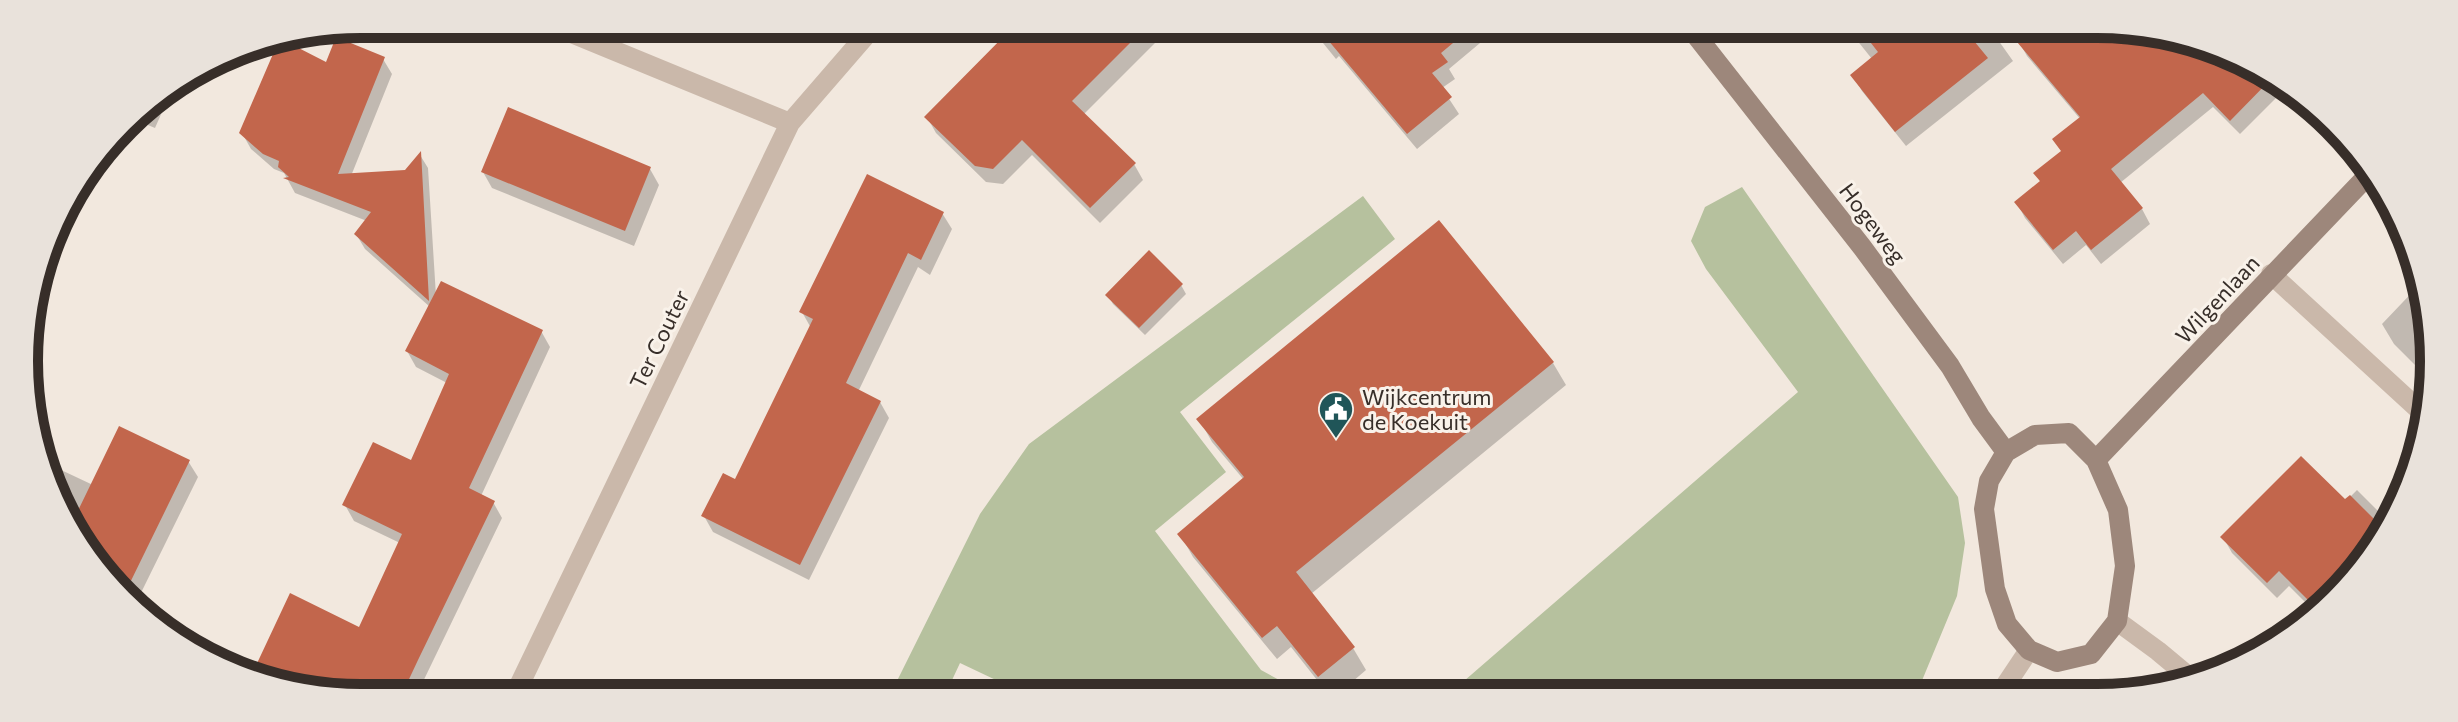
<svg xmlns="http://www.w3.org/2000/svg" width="2458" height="722" viewBox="0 0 2458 722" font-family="Commissioner,sans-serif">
  <rect width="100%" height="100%" fill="#f2e8de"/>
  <path fill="#b6c19e" d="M 1742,187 L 1958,497 L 1965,543 L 1957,596 L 1916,695 L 1449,694 L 1798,392 L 1706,269 L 1691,241 L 1705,207 Z
    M 1363,196 L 1395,239 L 1180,412 L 1226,472 L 1155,531 L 1261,670 L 1305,694 L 1023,693 L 960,663 L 946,693 L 891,693 L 980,514 L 1029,444 Z"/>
  <path fill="#0003" d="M 1017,26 L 1171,27 L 1083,115 L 1134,164 L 1143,180 L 1100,223 L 1032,155 L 1003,184 L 986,182 L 936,133 L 927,117 Z
    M 1310,27 L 1498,28 L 1449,69 L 1455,79 L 1442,88 L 1459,114 L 1417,149 L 1339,56 L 1336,59 Z
    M 1848,29 L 1991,30 L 2013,61 L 1906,146 L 1862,91 L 1853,75 L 1872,59 Z
    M 2031,30 L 2162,30 L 2284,81 L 2289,85 L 2240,134 L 2213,107 L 2120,183 L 2142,209 L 2150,224 L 2101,264 L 2086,245 L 2063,264 L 2025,218 L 2017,203 L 2041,183 L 2035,173 L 2062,152 L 2081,120 L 2027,56 L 2018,40 Z
    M 383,59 L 392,74 L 351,176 L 406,172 L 420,155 L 428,168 L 436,296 L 541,331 L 550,347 L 481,496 L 493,502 L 502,518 L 418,692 L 296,692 L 360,630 L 400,543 L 354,521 L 345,505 L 412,463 L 447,383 L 416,367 L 407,351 L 430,307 L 365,249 L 356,234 L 367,221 L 295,193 L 284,173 L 274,169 L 251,149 L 242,133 L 327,65 Z
    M 173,87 L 155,128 L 131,118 L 138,108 Z
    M 650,169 L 659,185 L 634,246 L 492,188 L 483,172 Z
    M 942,213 L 952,229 L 930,275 L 918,267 L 858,392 L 880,402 L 889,418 L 809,580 L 713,532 L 704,516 L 736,481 L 811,328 L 802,312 Z
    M 2422,282 L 2427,295 L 2428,378 L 2394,344 L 2382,324 Z
    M 1181,285 L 1186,294 L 1145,335 L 1113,304 L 1108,295 Z
    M 1553,363 L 1566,385 L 1311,594 L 1353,648 L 1366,670 L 1338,694 L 1328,694 L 1291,647 L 1277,659 L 1193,557 L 1180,534 L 1244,480 L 1212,442 L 1199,419 Z
    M 42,461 L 93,485 L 188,461 L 198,477 L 135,605 L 93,566 Z
    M 2357,490 L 2391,524 L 2318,615 L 2289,586 L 2277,598 L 2232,553 L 2223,537 L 2345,502 Z"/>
  <path fill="#c2664c" d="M 1014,26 L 1146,27 L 1072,101 L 1136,163 L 1090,208 L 1022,140 L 993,169 L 975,166 L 924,117 Z
    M 1317,27 L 1369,28 L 1471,28 L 1441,53 L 1448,62 L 1432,73 L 1452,97 L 1407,134 Z
    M 1860,29 L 1965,30 L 1988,58 L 1895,132 L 1850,75 L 1878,52 Z
    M 2007,30 L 2162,30 L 2274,76 L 2230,121 L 2203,93 L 2111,169 L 2143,208 L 2091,250 L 2076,231 L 2053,250 L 2014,202 L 2040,181 L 2033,173 L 2061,151 L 2052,139 L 2080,117 Z
    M 336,37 L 385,57 L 338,174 L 405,170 L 421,151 L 429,301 L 354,234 L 371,212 L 283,178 L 289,177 L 278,167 L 279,161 L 263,154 L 239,133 L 279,40 L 283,40 L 326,62 Z
    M 508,107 L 651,167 L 625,231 L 481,172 Z
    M 867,174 L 944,212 L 921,260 L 908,253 L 846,383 L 881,401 L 800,565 L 701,516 L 723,473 L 735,479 L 813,319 L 799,312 Z
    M 1439,220 L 1554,362 L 1296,572 L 1355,647 L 1318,677 L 1277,626 L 1262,638 L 1177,534 L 1244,477 L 1196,419 Z
    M 1149,250 L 1183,284 L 1139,328 L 1105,295 Z
    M 441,281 L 543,330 L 469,488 L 495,501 L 418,660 L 403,692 L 296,692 L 252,674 L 290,593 L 359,627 L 402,534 L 342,505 L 373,442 L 411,460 L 449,374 L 405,351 Z
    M 119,426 L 190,460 L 124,595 L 93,566 L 72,523 Z
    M 2301,456 L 2345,499 L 2350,495 L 2387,532 L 2321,613 L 2279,571 L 2267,583 L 2220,537 Z"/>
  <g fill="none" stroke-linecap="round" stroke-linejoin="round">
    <path stroke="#b6a294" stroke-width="5" stroke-dasharray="4 4" stroke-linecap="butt" d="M 1424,690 L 1427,694"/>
    <path stroke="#cab8aa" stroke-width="20" d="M 2271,274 L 2428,418"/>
    <path stroke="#cab8aa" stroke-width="20" d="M 552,25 L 790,123
      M 2117,621 L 2158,651 L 2194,681
      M 516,692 L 790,123 L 874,26
      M 1999,695 L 2029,650"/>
    <path stroke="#9d877b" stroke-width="20" d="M 1691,29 L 1862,247 L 1950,366 L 1981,418 L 2006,452
      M 2069,433 L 2096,460 L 2118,510 L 2125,566 L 2117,621 L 2091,654 L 2057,662 L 2029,650 L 2007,624 L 1995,589 L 1984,509 L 1989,481 L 2006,452 L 2035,435 Z
      M 2096,460 L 2373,170"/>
  </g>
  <defs>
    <g id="civic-pin" transform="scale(1.8)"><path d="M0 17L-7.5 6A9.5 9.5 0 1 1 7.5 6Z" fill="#205558" stroke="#f9f2ea"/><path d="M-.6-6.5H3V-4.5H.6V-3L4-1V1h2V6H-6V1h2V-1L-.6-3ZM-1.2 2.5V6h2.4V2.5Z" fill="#fff"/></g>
  </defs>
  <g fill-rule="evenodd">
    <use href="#civic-pin" x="1336" y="409"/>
  </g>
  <g text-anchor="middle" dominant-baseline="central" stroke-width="6" stroke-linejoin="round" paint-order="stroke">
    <g font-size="22" fill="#372e29" stroke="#f9f2ea">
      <text transform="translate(1873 223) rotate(53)">Hogeweg</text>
      <text transform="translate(2217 299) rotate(-47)">Wilgenlaan</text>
      <text transform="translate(659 339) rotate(-64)">Ter Couter</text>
    </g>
    <g font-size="22" fill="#372e29" stroke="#f9f2ea" text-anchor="start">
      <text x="1362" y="396">Wijkcentrum<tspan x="1362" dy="25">de Koekuit</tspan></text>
    </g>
  </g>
  <path d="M0 0H2458V722H0ZM361 38H2097A323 323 0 0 1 2420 361V361A323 323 0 0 1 2097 684H361A323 323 0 0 1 38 361V361A323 323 0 0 1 361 38Z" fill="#e9e2db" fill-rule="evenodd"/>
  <path fill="none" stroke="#372e29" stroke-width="10" d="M361 38H2097A323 323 0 0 1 2420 361V361A323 323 0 0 1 2097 684H361A323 323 0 0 1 38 361V361A323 323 0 0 1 361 38Z"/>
</svg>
